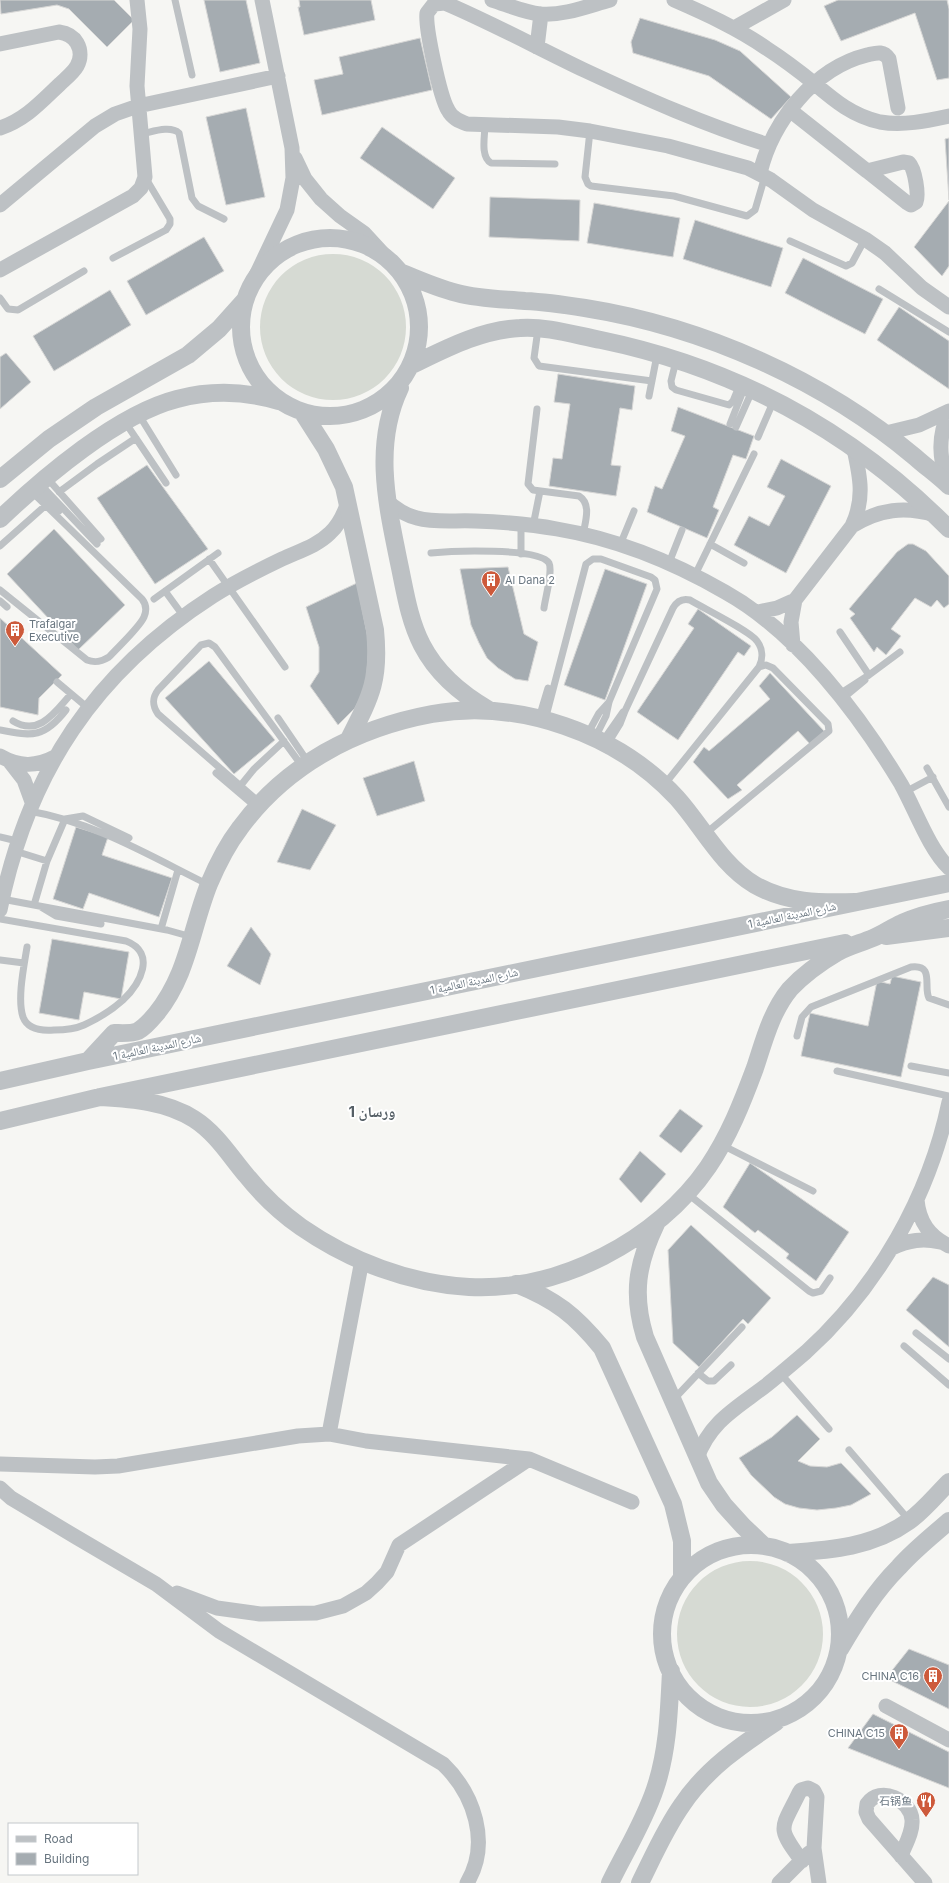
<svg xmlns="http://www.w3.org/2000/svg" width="949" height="1883" viewBox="0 0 949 1883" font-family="Inter,'Noto Naskh Arabic','Noto Sans SC',sans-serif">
  <rect width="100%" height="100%" fill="#f6f6f3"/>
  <path fill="#d6dad3" d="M260 327a73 73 0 1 1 146 0a73 73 0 1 1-146 0Z
    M677 1634a73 73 0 1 1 146 0a73 73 0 1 1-146 0Z"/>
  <path fill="#a5acb1" stroke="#d7d7d6" d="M 0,0 L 114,0 L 134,20 L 107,47 L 69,9 L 57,5 L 1,14 Z
    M 204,0 L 246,0 L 260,63 L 220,72 Z
    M 299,0 L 371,0 L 375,20 L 304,35 L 298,7 L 300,7 Z
    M 838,0 L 947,0 L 949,9 L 949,78 L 937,80 L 915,13 L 841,41 L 824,6 Z
    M 640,18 L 715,40 L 740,51 L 791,97 L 771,119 L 709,76 L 633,53 L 631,42 Z
    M 420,38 L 432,90 L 322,115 L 314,80 L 343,74 L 339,57 Z
    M 246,108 L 265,197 L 226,205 L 206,117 Z
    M 382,127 L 455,178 L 433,209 L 360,158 Z
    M 949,138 L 949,200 L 945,139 Z
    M 490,197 L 580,200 L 579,241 L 489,237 Z
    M 949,201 L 949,266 L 942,276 L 914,247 Z
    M 594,203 L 680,218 L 673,257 L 587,243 Z
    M 695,220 L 783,248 L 771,287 L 683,259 Z
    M 204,237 L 224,271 L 146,315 L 127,281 Z
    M 803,258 L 883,299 L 865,334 L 785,293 Z
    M 110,290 L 131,325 L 54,371 L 33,336 Z
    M 899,307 L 949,341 L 949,389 L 877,340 Z
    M 6,353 L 31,382 L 0,409 L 0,357 Z
    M 558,374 L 635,386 L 632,410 L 620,408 L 611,465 L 621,466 L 616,496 L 549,486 L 553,458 L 562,459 L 570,404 L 554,402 Z
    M 678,407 L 754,436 L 746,459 L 733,455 L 713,507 L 719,510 L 707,538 L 647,512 L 655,486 L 662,489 L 685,436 L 671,431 Z
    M 781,459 L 831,486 L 786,573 L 734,545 L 749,516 L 769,526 L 785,496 L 767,487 Z
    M 147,465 L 208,549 L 155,584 L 97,498 Z
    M 54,529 L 125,605 L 78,650 L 7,574 Z
    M 908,544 L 913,544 L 926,551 L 949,576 L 949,604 L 944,608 L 937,600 L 931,607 L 915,598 L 891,629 L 901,636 L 886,655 L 877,647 L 874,652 L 850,618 L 855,614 L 849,609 L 897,552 Z
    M 508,567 L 524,634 L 538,642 L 528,681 L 515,679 L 498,668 L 487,658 L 479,643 L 471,625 L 460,569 Z
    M 605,569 L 647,584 L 605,700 L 564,685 Z
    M 357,583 L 369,643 L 366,687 L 355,708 L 338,725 L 310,686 L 319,672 L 319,647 L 306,607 Z
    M 698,609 L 751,646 L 744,656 L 738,652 L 678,740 L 637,712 L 694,628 L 688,624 Z
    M 0,618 L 62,675 L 39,698 L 38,715 L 0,707 Z
    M 209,661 L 275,740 L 234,774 L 165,698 Z
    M 770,673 L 825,732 L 810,744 L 798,731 L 737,785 L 742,790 L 728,799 L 693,762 L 704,747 L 709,751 L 770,699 L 759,686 Z
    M 414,761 L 425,801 L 377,816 L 363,778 Z
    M 302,809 L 336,825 L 310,870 L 277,862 Z
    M 76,827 L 108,837 L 102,855 L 172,878 L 159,917 L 89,893 L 83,909 L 53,899 Z
    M 251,927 L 271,954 L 260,985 L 227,966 Z
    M 52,939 L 129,952 L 121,999 L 84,992 L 79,1020 L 39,1013 Z
    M 892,976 L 921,982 L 901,1077 L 801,1056 L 810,1013 L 868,1026 L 877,981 L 890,984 Z
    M 680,1109 L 703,1126 L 681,1153 L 659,1136 Z
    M 640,1151 L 666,1174 L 641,1203 L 619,1179 Z
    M 750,1163 L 849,1232 L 816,1281 L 786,1258 L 789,1254 L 758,1230 L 755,1233 L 723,1207 Z
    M 691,1225 L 771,1298 L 748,1324 L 743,1319 L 699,1367 L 673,1343 L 668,1250 Z
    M 933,1277 L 949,1285 L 949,1347 L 906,1310 Z
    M 797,1415 L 820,1439 L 798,1461 L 810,1466 L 827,1467 L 841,1463 L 871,1494 L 851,1505 L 836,1508 L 817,1510 L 799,1508 L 785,1504 L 774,1497 L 751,1475 L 739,1458 L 772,1437 Z
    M 909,1649 L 949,1665 L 949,1709 L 886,1678 Z
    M 873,1714 L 949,1752 L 949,1788 L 848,1748 Z"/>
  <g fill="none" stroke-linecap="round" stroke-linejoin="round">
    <path stroke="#bdc1c4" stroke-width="7" d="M 175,0 L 192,75
      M 485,125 C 485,135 480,157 491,163 L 555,164
      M 590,131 L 585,177 L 588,184 L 591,186 L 674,196 L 747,216 L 755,210 L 765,176
      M 141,134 C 152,132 170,125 179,133 L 192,198 L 198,206 L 224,219
      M 790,241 L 846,266 L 852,263 L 865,239
      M 113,258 L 166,230 L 170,224 L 170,219 L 145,177
      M 879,289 L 949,332
      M 0,298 L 8,309 L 18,310 L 84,271
      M 538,329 L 534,358 L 539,366 L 652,381
      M 676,361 L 671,381 L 672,387 L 676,390 L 729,405 L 733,401 L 740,384
      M 649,396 L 657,355
      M 537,409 L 528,484 L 533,490 L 579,496 C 592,504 585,522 583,535
      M 139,415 L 176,475
      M 125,422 L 166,483
      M 730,424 L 745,386
      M 736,427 L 752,391
      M 758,437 L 774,400
      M 47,478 L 101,539
      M 40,484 L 97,544
      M 35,487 L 59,511
      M 59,492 L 97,464 L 136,438
      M 533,526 L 540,491
      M 710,544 L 744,563
      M 620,545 L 634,511
      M 0,546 L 46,505
      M 431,553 C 450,551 539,547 549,563 C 553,571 545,599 544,608
      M 521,554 L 521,524
      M 209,559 L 285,667
      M 669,563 L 682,530
      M 695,575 L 754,454
      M 0,590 L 87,660 C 95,663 101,662 109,657 C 118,647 139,628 144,617 C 147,610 146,604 142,599 L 31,491
      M 165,591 L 184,617
      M 154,599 L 218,553
      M 0,601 L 7,607
      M 840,632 L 869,675
      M 57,682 L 88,708
      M 838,695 L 869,675 L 900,652
      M 842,699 L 865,680
      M 278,718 L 308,762
      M 539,718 L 548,688
      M 545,720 L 586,564 L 593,559 L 601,559 L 651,577 L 655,580 L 657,589 L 609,702 L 606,716 L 595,738
      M 13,721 C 39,737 55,712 71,694
      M 0,730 C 33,737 45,737 66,710
      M 587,735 L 599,713 L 609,702
      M 602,742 L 623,712
      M 607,745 L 620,724 L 625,711 L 673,608 C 677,601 682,598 690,600 C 703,608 750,631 757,641 C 763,649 763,659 759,667 L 664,785
      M 927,768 L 949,807
      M 216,773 L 256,807
      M 241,785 L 254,769 L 284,741
      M 905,792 L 933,777
      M 260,803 L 158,714 C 152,705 152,698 158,690 L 201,645 L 209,643 L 215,647 L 302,766
      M 29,811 C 94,822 150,856 209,885
      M 705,834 L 829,731 L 828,724 L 773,668 L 766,665 L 759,667
      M 0,837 L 17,841
      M 15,851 L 47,861
      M 2,899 L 167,930 L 192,937
      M 34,905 L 47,861 L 65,819 L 83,816 L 129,838
      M 41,907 L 56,916 L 101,924
      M 0,919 L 126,941 C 157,953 140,984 123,1000 C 112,1010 97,1019 84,1025 C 75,1029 64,1030 54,1030 C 42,1031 28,1030 23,1017 C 17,999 24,966 27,947
      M 161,929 L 178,870
      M 0,960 L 24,963
      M 797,1036 L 802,1017 L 811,1007 L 911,967 C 935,964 923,987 929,998 L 949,1005
      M 911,1066 L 949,1073
      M 837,1071 L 949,1096
      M 722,1145 L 813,1191
      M 688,1194 L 809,1291 L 813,1293 L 821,1291 L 830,1278
      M 916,1333 L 949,1359
      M 904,1346 L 949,1385
      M 698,1373 L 708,1381 L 714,1381 L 731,1365
      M 781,1374 L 829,1429
      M 674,1399 L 742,1327
      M 849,1450 L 909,1520"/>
    <path stroke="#bdc1c4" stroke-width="15" d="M 492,0 C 508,5 523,12 540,14 C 563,16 588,6 610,0
      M 674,0 C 706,14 737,28 766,48 C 783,59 799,71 815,84 C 835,101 853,116 880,122 C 903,126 926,121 949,116
      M 734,28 L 784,0
      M 0,44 L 59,32 C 66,33 73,36 77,43 C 81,50 81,59 77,66 C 73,73 65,79 60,84 C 41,102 25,120 0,128
      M 537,47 L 541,14
      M 791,111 L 867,171
      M 769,145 C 705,125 644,98 584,70 C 538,48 492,23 445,3 L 434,4 L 427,13 C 425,27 440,97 448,110 C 452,118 459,121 467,124 L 558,127 L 590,131 L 668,146 L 748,168 L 771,180 L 813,210 L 865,239 L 885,253 L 922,288 L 949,307
      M 295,158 L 305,179 L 321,199 L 340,216 L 364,233 L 387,258
      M 903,162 L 909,163 C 915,169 919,195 916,202 L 911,205 L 906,202 L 867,171 Z
      M 760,173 C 772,122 814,68 867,55 C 876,53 883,50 889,59 L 898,108
      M 0,205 L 95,126 L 115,114 L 138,106 L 278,76
      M 0,270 L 133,196 L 141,188 L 145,177 L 137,86 L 140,29 L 137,0
      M 251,286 L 287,210 L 293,178 L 292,148 L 262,0
      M 886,433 L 919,425 L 949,411
      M 947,484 C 940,458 937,437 949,413
      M 387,501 C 396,509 405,515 417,518 C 435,523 456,520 475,521 C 502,522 530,524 557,529 C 617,539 673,562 725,592 C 797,632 859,714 901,784 C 915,809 929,849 949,868
      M 852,526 C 879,509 905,506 935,515
      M 758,612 L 777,608 L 795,600
      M 793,645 L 791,622 L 795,600 L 852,526 C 865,499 860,476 854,449
      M 0,756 C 19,767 36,767 55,757
      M 10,762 L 24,780 L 32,802
      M 0,910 C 28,772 95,672 213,596 C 235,582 259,570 282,559 C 299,551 317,546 330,533 C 339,525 344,514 348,502
      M 917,1200 C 919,1222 929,1236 949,1246
      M 892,1248 C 909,1240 923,1238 940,1242
      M 329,1434 L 362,1260
      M 697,1458 C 710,1422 735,1409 764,1387 C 778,1376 792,1364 806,1352 C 878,1287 929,1197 949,1102
      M 0,1464 L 95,1467 L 118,1466 L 298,1436 L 329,1434 L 366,1441 L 529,1459 L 632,1502
      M 0,1488 L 11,1498 L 76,1537 L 156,1584 L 219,1631 L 443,1764 C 474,1794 491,1843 467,1883
      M 177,1593 L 217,1608 L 260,1614 L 316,1613 L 343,1606 L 366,1593 L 377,1583 L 387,1572 L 399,1545 L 529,1459
      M 886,1706 L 949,1740
      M 901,1856 C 905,1845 913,1832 912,1820 C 911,1800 880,1785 867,1804 L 866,1812 L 869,1819 L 925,1883
      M 802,1861 C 776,1826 781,1830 799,1793 L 801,1790 L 808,1788 L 814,1791 L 817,1797 L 814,1848 L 819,1883
      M 779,1883 L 809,1853"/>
    <path stroke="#bdc1c4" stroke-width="18" d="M241 327a89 89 0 1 1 178 0a89 89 0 1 1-178 0Z
      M 400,272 C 419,280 437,288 457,293 C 479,299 502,299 525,301 C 545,302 566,305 585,308 C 704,327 823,380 915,457 C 926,467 939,476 949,486
      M 412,365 C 447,348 481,330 520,328 C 546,326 575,335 601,340 C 736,368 852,431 949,529
      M 400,388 C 373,445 387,504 399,563 C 405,591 409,620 422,645 C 437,674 461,694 489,710
      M 303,413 L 326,449 L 344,487 L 375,630 C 380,680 371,696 349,739
      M 0,479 L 49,439 L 96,407 L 188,355 L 219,329 L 245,300
      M 0,519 C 44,477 118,414 177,399 C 211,390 245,391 279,401
      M 886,936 L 949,928
      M 88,1061 L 114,1033 C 121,1033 132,1034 138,1031 C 145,1027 151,1020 156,1014 C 188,975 191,929 209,884 C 217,865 227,845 240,828 C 286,765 356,728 432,714 C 519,699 617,733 677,798 C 703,827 721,865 755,885 C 787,903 819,903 855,902
      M 0,1081 L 88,1061 L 949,883
      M 100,1097 C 132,1099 166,1101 194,1119 C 216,1133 230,1156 246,1175 C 262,1195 281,1213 301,1227 C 350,1261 410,1284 469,1287 C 559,1292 658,1240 708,1167 C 729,1136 742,1103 755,1068 C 764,1041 771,1012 790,989 C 803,975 821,962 838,952 C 849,946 861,943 873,938 C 883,934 892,927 902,923 C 917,916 933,912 949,909
      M 0,1121 L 100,1097 L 845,943
      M 656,1224 C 637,1264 632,1294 645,1337 L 709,1483 L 724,1505 L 743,1526 L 763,1545
      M 516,1284 C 556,1300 575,1315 602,1348 L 673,1504 L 682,1541 L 682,1578
      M662 1634a89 89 0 1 1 178 0a89 89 0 1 1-178 0Z
      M 788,1553 C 832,1550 873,1547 909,1521 C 924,1510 936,1495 949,1482
      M 840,1649 C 857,1620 875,1591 899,1567 C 914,1550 932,1536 949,1521
      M 610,1883 C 625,1852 644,1822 655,1789 C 668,1751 669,1711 671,1671
      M 640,1883 C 653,1857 665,1829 682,1805 C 706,1769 741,1745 776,1722"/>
  </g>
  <defs>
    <g id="building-pin" transform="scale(1)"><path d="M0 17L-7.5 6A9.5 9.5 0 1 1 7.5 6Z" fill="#cd5a3b" stroke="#fff"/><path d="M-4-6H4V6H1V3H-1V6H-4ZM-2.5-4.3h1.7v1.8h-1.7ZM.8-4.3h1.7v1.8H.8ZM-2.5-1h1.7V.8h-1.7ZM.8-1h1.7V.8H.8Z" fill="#fff"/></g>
    <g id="restaurant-pin" transform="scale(1)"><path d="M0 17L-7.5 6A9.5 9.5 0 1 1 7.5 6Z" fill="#cd5a3b" stroke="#fff"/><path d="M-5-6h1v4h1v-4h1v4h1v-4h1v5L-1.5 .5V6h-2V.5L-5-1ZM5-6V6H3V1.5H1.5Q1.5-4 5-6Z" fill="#fff"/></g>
  </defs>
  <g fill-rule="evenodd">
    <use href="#building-pin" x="491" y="580"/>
    <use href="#building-pin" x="15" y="630"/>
    <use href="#building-pin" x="933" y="1676"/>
    <use href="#building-pin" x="899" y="1733"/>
    <use href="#restaurant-pin" x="926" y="1801"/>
  </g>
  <g text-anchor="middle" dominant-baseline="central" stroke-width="4" stroke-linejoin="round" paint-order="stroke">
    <g font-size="11" fill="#697680" stroke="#fff" text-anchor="end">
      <text x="505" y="580" text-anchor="start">Al Dana 2</text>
      <text x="29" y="624" text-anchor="start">Trafalgar<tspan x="29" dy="13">Executive</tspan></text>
      <text x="919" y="1676">CHINA C16</text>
      <text x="885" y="1733">CHINA C15</text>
      <text x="912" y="1801">石锅鱼</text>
    </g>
    <g font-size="11" fill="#697680" stroke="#fff">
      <text transform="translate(792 915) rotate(-12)">شارع المدينة العالمية 1</text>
      <text transform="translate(474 981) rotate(-12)">شارع المدينة العالمية 1</text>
      <text transform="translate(157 1047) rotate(-12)">شارع المدينة العالمية 1</text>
    </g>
    <g font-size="15" font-weight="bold" fill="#555f66" stroke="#fff">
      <text x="372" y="1111">ورسان 1</text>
    </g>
  </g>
  <rect x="8" y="1823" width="130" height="52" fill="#ffffff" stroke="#c3c8cc"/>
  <rect x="16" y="1836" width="20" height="6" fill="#bdc1c4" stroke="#c3c8cc"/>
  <text x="44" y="1843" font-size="12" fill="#697680">Road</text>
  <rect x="16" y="1853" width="20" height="12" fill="#a5acb1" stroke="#c3c8cc"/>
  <text x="44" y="1863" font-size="12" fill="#697680">Building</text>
</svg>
